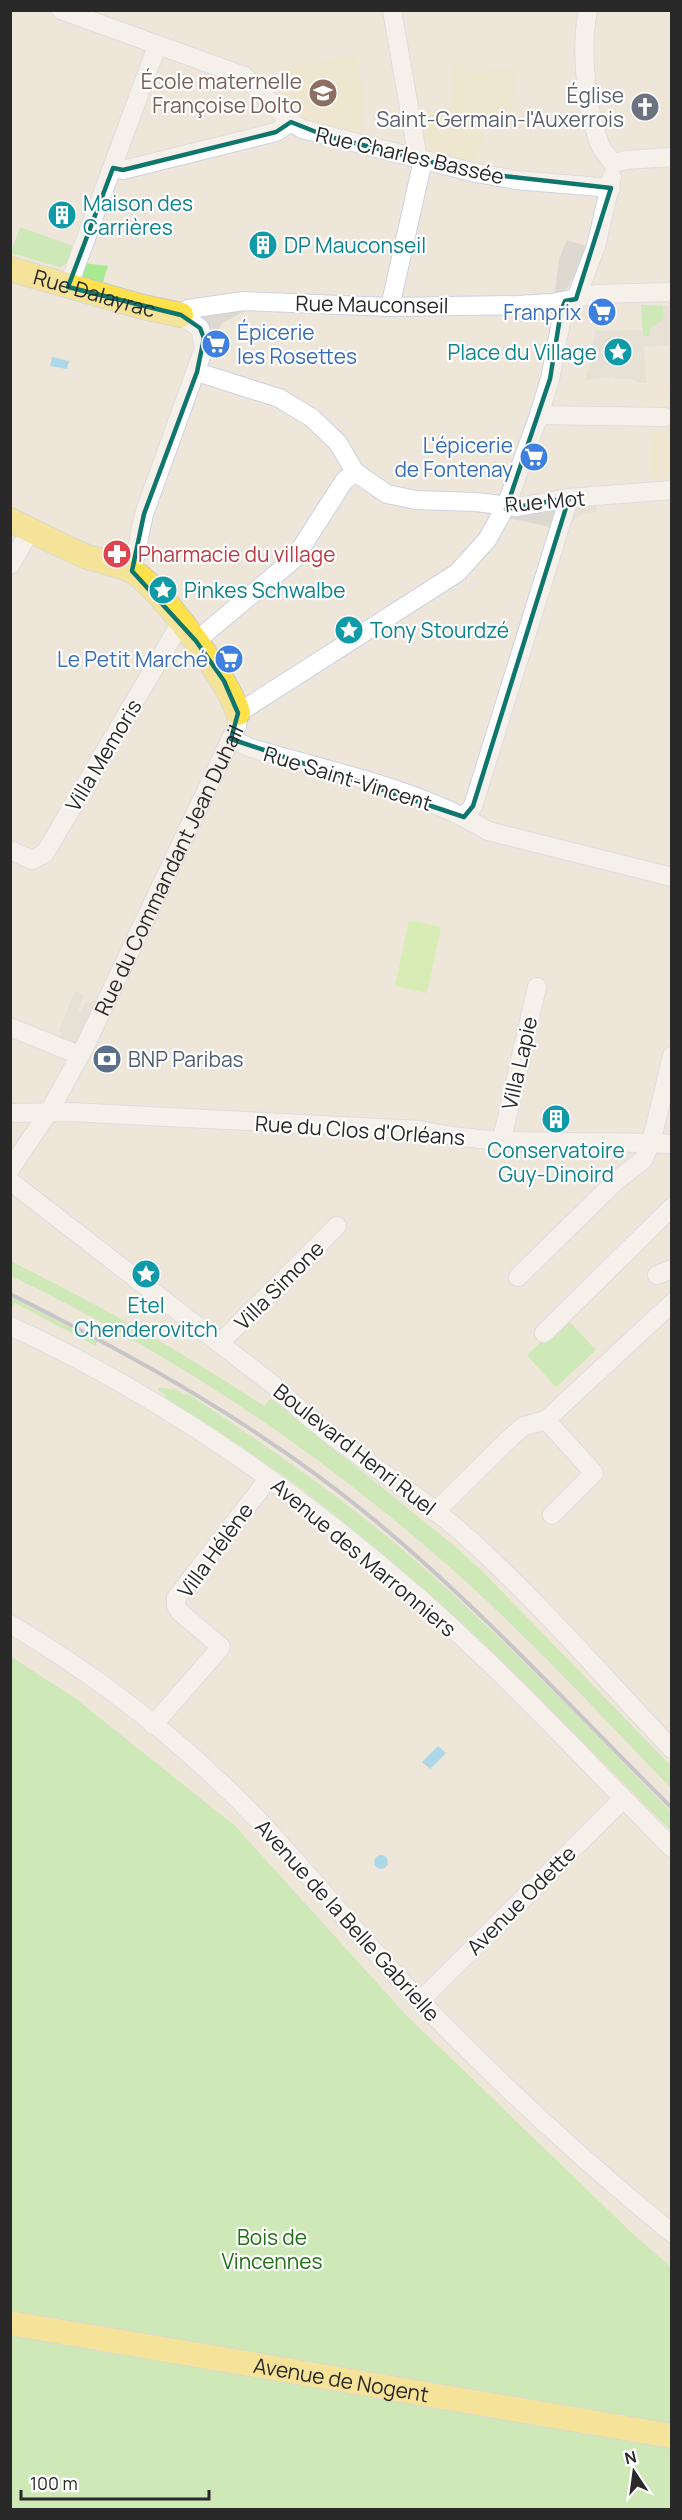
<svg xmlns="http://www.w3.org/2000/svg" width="682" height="2520" viewBox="0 0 682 2520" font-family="Manrope,sans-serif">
  <rect width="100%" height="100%" fill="#ede6d9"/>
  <path fill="#f1e6c6" d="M 355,54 L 366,100 L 360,134 L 302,120 L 282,99 L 284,70 Z
    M 462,61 L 462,72 L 515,68 L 512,120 L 488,118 L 475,163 L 425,150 L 418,114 L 451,108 L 454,62 Z
    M 671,377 L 671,477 L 650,479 L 651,433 L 666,433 L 667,378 Z"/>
  <path fill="#a8ea8f" d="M 20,227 L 73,246 L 68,263 L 60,267 L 11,253 Z
    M 84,263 L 108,266 L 101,288 L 79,278 Z
    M 641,305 L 663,306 L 664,319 L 650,336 L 643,336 Z
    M 10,1261 C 98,1304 182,1352 264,1406 L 271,1398 L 458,1549 L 484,1573 L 671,1766 L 671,1788 C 610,1725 550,1660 486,1600 C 345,1469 185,1359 11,1276 Z
    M 11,1297 L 97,1341 L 96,1346 L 15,1303 L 11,1307 Z
    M 566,1318 L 596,1350 L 556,1387 L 527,1355 Z
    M 159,1388 L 175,1389 L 184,1395 L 187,1393 C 261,1442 336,1493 404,1551 C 499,1632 584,1723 671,1812 L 671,1831 C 555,1714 439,1596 308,1494 C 263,1459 212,1430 164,1398 L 166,1395 L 158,1390 Z
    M 10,1656 L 76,1699 L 235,1826 L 406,2015 L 634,2235 L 671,2267 L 671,2509 L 11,2509 Z"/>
  <path fill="#bff389" d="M 409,920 L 441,927 L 427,993 L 395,986 Z"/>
  <path fill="#ddd9d0" d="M 567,240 L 589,247 L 568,287 L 555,299 L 551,294 L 555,292 L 559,259 Z
    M 663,306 L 671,306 L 671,345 L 644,347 L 646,383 L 638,383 L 632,379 L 615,379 L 615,376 L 585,380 L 590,363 L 592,363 L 593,357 L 590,357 L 596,331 L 643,330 L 643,336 L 650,336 L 650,328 L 664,319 Z
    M 247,310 L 222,323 L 207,362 L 210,367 L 209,371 L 206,370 L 193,311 Z
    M 598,498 L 596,512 L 583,513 L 568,525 L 569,508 Z
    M 561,504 L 550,531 L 547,526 L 507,518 L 510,513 Z
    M 75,991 L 84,995 L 78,1010 L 81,1012 L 87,1001 L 91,1003 L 93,1000 L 101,1003 L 94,1008 L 79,1037 L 80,1046 L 60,1038 L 62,1033 L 59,1031 Z"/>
  <path fill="#60c8fb" d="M 52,357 L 69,361 L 67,369 L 50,366 Z
    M 438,1746 L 446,1753 L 430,1769 L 422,1762 Z
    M374 1862a7 7 0 1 1 14 0a7 7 0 1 1-14 0Z"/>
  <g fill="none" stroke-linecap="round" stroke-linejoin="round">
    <g stroke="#ced1e4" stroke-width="20">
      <g id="minor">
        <path d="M 61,10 L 244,76 L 291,122 L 302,129 L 476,173 L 516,180 L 611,188"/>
        <path d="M 392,10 L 418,159"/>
        <path d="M 588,10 C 580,48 586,109 600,145 C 603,152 610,158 613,164"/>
        <path d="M 613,164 L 625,160 L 672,157"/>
        <path d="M 113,168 L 123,170 L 276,132 L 291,122"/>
        <path d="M 68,287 L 157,46"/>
        <path d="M 576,299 L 596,246 L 612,177"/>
        <path d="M 390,307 L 423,160"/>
        <path d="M 197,372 L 279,398 L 312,418 L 338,443 L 355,472 L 387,494 L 416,500 L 476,502 L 517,507 L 569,498 L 672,490"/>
        <path d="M 539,415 L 664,417"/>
        <path d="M 10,565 L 31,530"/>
        <path d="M 132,571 L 144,514 L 204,348 L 200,328 L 181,315 L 188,309 L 244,301 L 390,307 L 518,305 L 552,303 L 596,294 L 672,292"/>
        <path d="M 196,641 L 294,559 L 344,481 L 355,472"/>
        <path d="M 231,739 L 251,748 C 328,771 420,789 488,831 L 672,877"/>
        <path d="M 464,817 L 473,806 L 569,498"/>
        <path d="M 10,850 L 32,860 L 45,853 L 176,631 L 182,625"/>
        <path d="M 10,1027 L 79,1055"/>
        <path d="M 10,1113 L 70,1112 L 419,1130 C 499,1148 590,1139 672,1144"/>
        <path d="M 502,1139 L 537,987"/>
        <path id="s1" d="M 10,1169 L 49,1112 L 84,1048 L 237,726 L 238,713 L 457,573 L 487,540 L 506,506 L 539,415 L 550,379 L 565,301"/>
        <path d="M 10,1181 L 276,1387 C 333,1445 408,1484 469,1539 C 541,1604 605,1679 672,1749"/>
        <path d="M 657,1275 L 672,1269"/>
        <path d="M 518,1277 L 617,1180 L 643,1160 L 651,1143 L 672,1056"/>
        <path d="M 10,1326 C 159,1394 294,1489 417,1596 C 507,1675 588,1763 672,1848"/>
        <path d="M 544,1333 L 672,1207"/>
        <path d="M 220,1343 L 337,1226"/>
        <path d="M 435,1512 L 511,1437 L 524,1426 L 546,1420"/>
        <path d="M 552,1515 L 594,1473 L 546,1420 L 672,1303"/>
        <path d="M 10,1624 C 101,1678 189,1747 262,1824 C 315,1881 365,1943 419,2000 C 498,2082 583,2161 672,2233"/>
        <path d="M 153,1725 L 221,1647 L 180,1612 L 176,1606 L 176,1598 L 269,1478"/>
        <path d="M 420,2001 L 623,1799"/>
      </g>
    </g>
    <g stroke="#c7c7c7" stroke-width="26">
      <g id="major">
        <path id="s2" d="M 10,269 L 143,307 L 181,315"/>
        <path d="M 10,520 C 35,532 59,545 85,556 C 99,561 119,564 132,571 C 160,587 230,682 238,713"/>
        <path id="s3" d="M 10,2323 L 672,2436"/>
      </g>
    </g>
    <use href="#minor" stroke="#fff" stroke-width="18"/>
    <use href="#major" stroke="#ffe14c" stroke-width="24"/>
    <path stroke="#9b9eb6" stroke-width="4" d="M 10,1294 C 138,1358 262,1427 372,1518 C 480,1607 573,1710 672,1808"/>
  </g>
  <path d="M0 0H682V2520H0ZM 291,122 L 326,136 L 476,173 L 611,188 L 576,299 L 565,301 L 561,311 L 550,379 L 506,509 L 569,498 L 473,806 L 464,817 L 231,739 L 238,713 L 224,681 L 196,641 L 132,571 L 144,514 L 197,372 L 204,338 L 200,328 L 181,315 L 68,287 L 113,168 L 123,170 L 276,132 Z" fill="#ede6d9" fill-opacity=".55" fill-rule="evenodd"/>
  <path fill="none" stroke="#0f766e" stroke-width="4.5" stroke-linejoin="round" d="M 291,122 L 326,136 L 476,173 L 611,188 L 576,299 L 565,301 L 561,311 L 550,379 L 506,509 L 569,498 L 473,806 L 464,817 L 231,739 L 238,713 L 224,681 L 196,641 L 132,571 L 144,514 L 197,372 L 204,338 L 200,328 L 181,315 L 68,287 L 113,168 L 123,170 L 276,132 Z"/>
  <defs>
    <g id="school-disc" transform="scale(1.5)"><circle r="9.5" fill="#8d6e63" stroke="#fff"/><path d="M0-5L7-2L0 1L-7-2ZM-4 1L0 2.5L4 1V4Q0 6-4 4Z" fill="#fff"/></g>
    <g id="church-disc" transform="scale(1.5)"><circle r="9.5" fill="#6b7280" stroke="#fff"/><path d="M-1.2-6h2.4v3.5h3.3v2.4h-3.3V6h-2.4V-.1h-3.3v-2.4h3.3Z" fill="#fff"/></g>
    <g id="building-disc" transform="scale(1.5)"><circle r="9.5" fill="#0f9aa8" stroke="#fff"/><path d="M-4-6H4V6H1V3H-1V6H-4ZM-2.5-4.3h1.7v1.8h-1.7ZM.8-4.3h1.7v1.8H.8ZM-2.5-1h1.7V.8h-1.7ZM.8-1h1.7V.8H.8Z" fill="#fff"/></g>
    <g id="supermarket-disc" transform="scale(1.5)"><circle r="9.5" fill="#3f7fe0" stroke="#fff"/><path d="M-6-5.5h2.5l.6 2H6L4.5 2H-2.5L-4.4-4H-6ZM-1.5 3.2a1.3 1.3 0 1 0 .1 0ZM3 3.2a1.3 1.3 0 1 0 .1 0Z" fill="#fff"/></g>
    <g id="sight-disc" transform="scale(1.5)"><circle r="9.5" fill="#0f9aa8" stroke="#fff"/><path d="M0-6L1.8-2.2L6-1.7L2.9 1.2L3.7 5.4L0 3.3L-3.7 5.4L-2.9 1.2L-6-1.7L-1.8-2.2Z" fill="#fff"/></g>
    <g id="pharmacy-disc" transform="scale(1.5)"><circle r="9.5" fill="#e0444e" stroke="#fff"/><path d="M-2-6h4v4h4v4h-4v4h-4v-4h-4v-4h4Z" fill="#fff"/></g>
    <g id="bank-disc" transform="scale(1.5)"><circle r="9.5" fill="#5c6f8a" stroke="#fff"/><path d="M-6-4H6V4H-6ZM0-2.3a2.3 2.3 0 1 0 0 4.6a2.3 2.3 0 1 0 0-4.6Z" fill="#fff"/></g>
  </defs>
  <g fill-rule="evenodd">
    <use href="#school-disc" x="323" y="93"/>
    <use href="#church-disc" x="645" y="107"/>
    <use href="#building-disc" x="62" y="215"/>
    <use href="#building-disc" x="263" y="245"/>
    <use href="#supermarket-disc" x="602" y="312"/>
    <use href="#supermarket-disc" x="216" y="344"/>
    <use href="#sight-disc" x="618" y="352"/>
    <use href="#supermarket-disc" x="534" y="457"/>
    <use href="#pharmacy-disc" x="117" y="554"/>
    <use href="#sight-disc" x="163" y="590"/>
    <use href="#sight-disc" x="349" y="630"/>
    <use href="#supermarket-disc" x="229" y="659"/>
    <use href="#bank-disc" x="107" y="1059"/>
    <use href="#building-disc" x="556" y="1119"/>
    <use href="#sight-disc" x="146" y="1274"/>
  </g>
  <g text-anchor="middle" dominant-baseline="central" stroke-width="4.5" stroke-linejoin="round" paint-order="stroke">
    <g font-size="21" fill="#785e54" stroke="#fff" text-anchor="end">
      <text x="302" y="81">École maternelle<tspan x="302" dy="24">Françoise Dolto</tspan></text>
    </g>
    <g font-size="21" fill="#5b616d" stroke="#fff" text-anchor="end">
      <text x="624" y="95">Église<tspan x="624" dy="24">Saint-Germain-l'Auxerrois</tspan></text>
    </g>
    <g font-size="21" fill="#292929" stroke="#fff">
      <text transform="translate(410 155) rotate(13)">Rue Charles Bassée</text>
      <text stroke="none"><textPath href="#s2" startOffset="88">Rue Dalayrac</textPath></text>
      <text transform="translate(372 304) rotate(1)">Rue Mauconseil</text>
      <text transform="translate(545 501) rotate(-5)">Rue Mot</text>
      <text transform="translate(103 755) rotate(-59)">Villa Memoris</text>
      <text transform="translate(348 778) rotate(17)">Rue Saint-Vincent</text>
      <text stroke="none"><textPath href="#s1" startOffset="339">Rue du Commandant Jean Duhail</textPath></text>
      <text transform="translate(519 1063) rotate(-77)">Villa Lapie</text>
      <text transform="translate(360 1130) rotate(4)">Rue du Clos d'Orléans</text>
      <text transform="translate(279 1285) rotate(-45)">Villa Simone</text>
      <text transform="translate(355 1449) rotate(38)">Boulevard Henri Ruel</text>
      <text transform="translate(215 1550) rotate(-54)">Villa Hélène</text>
      <text transform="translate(364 1557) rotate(40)">Avenue des Marronniers</text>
      <text transform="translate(521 1900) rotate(-45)">Avenue Odette</text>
      <text transform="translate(348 1920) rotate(48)">Avenue de la Belle Gabrielle</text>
      <text stroke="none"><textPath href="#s3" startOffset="336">Avenue de Nogent</textPath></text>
    </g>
    <g font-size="21" fill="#0d838f" stroke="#fff" text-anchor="start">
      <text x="83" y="203">Maison des<tspan x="83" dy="24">Carrières</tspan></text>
      <text x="284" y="245">DP Mauconseil</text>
      <text x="597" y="352" text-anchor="end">Place du Village</text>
      <text x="184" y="590">Pinkes Schwalbe</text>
      <text x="370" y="630">Tony Stourdzé</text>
      <text x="556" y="1150" text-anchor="middle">Conservatoire<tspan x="556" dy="24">Guy-Dinoird</tspan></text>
      <text x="146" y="1305" text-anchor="middle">Etel<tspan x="146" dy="24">Chenderovitch</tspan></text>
    </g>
    <g font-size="21" fill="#366cbe" stroke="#fff" text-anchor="end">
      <text x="581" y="312">Franprix</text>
      <text x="237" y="332" text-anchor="start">Épicerie<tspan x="237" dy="24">les Rosettes</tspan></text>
      <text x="513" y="445">L'épicerie<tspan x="513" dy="24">de Fontenay</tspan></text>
      <text x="208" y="659">Le Petit Marché</text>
    </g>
    <g font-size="21" fill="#be3a42" stroke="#fff" text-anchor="start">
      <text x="138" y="554">Pharmacie du village</text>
    </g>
    <g font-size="21" fill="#4e5e75" stroke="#fff" text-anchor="start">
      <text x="128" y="1059">BNP Paribas</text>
    </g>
    <g font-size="21" fill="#1f6e12" stroke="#fff">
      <text x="272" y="2237">Bois de<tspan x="272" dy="24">Vincennes</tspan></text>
    </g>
  </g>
  <rect width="682" height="2520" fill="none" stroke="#292929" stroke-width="24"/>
  <g transform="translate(634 2472) rotate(347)" stroke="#ffffff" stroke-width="4.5" paint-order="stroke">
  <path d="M0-4.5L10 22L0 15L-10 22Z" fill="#292929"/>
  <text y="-9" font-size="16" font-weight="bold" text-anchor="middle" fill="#292929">N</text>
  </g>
  <path d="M21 2490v9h188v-9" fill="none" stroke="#292929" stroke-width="3"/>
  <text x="30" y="2490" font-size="18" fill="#292929" stroke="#ffffff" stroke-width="4.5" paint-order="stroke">100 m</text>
</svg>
